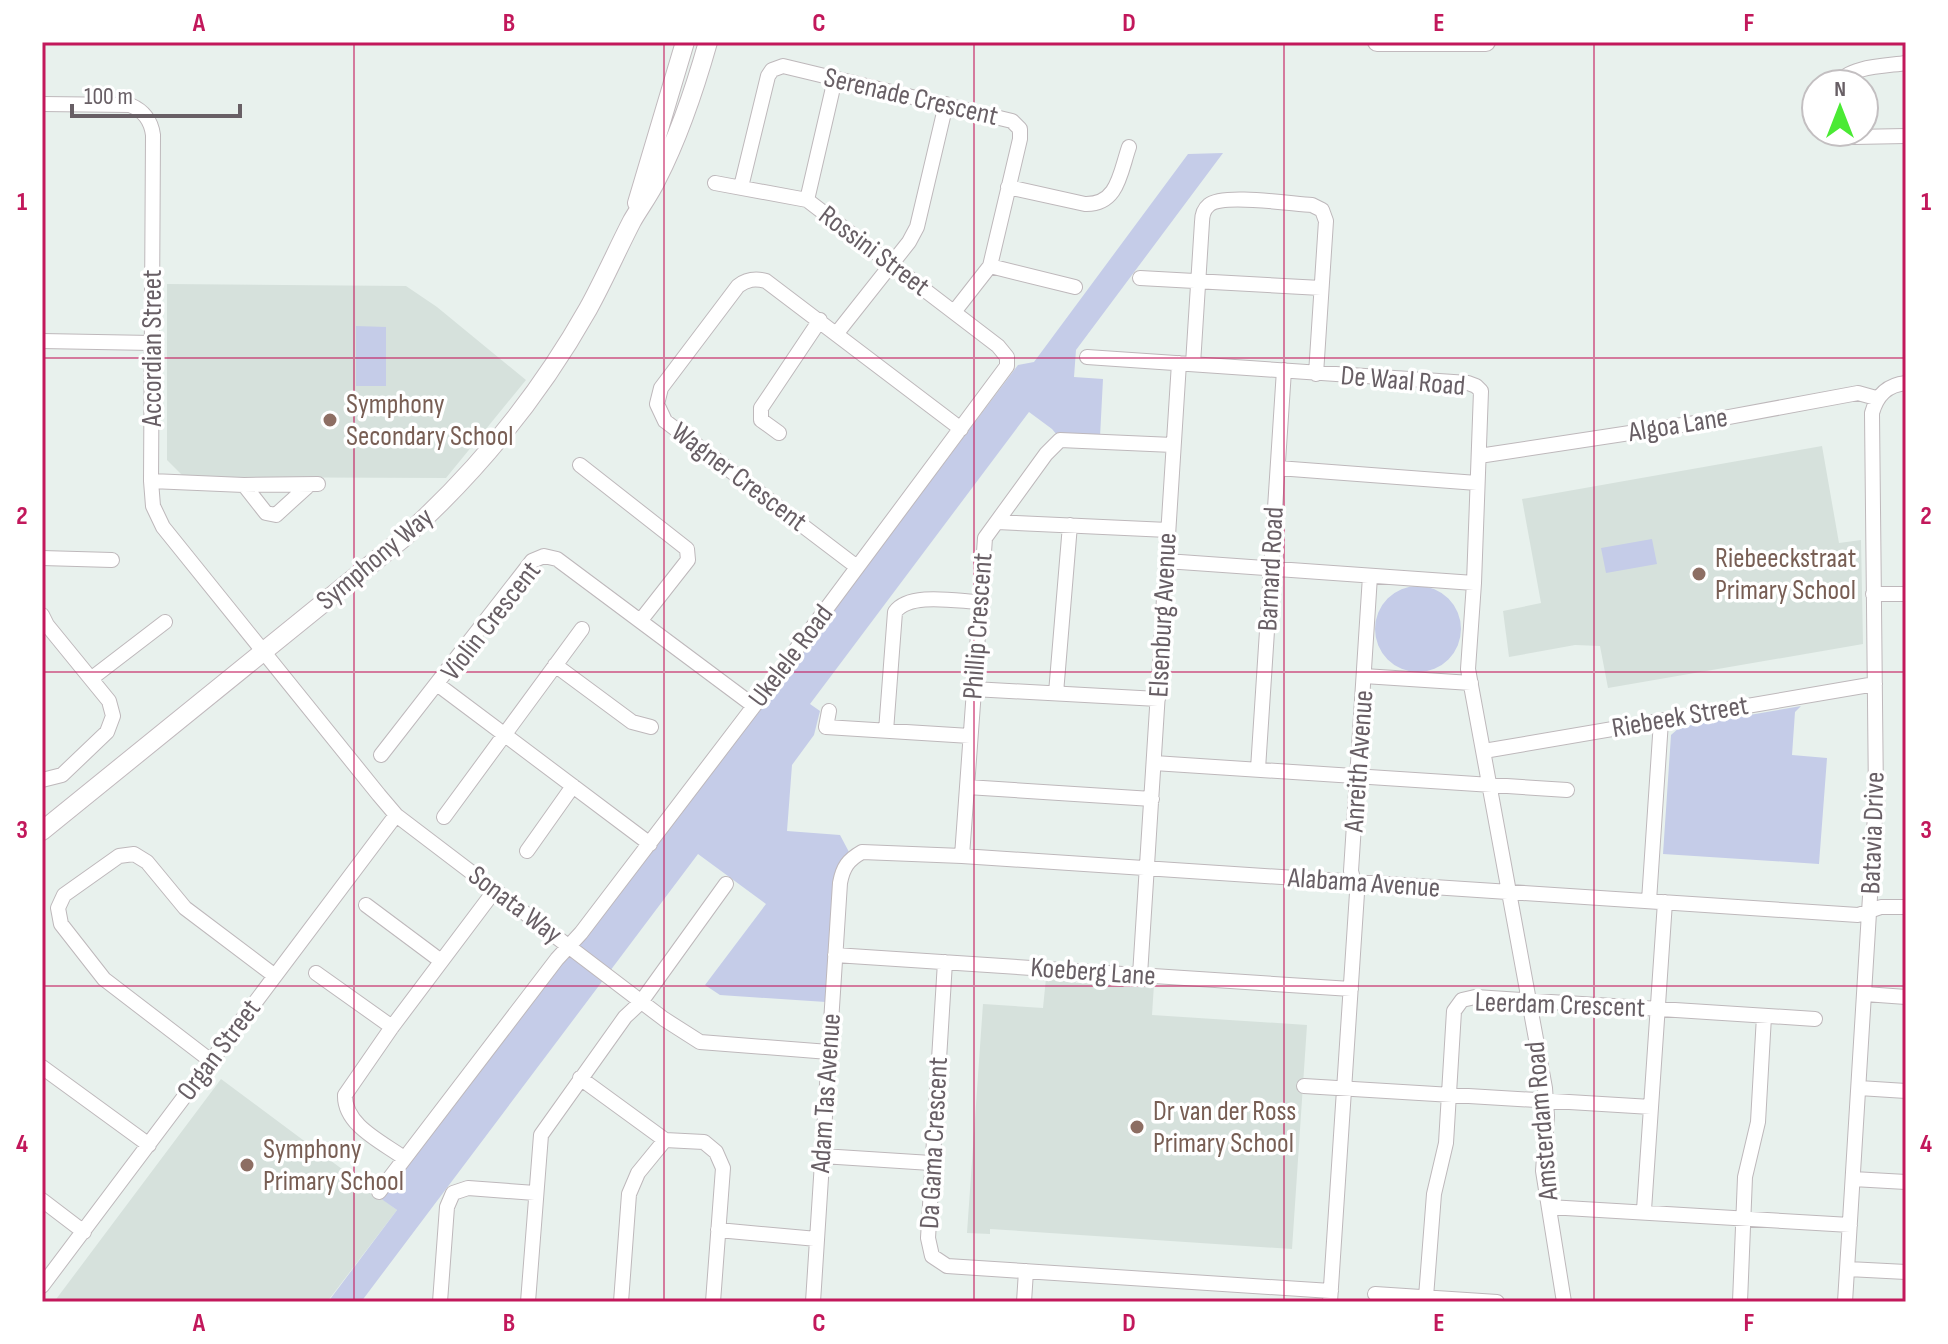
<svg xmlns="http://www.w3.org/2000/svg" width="1948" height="1344" viewBox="0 0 1948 1344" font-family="'Sofia Sans Condensed',sans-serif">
  <rect width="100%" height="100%" fill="#e8f1ed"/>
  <path fill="#d6e1dc" d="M 167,284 L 406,286 L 437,307 L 526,380 L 446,478 L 184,477 L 167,460 Z
    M 1822,446 L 1839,543 L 1861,540 L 1863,644 L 1608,688 L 1600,646 L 1575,645 L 1509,657 L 1503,611 L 1541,603 L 1522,499 Z
    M 1046,978 L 1074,979 L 1076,983 L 1154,984 L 1152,1015 L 1307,1025 L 1292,1249 L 990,1229 L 990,1234 L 967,1233 L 983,1004 L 1043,1008 Z
    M 221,1079 L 397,1210 L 327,1302 L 54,1302 Z"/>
  <path fill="#c5cce8" d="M 1223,153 L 1076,350 L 1074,377 L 1103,379 L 1100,437 L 1057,435 L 1052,429 L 1029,412 L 810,704 L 820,711 L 814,735 L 792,765 L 787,831 L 840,835 L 849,852 L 834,878 L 826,1002 L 720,995 L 705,985 L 766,904 L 698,854 L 361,1302 L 328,1302 L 397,1210 L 380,1198 L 564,959 L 584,940 L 1018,365 L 1034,362 L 1188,154 Z
    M 356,326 L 386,327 L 386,386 L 356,386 Z
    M 1652,539 L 1657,564 L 1606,573 L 1601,548 Z
    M1375 629a43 43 0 1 1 86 0a43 43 0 1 1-86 0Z
    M 1801,706 L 1795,712 L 1792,755 L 1827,758 L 1819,864 L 1663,854 L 1671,735 L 1680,727 Z"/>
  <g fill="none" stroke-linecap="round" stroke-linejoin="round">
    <g stroke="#beb8bb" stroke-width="16">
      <path id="minor" d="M 1838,84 C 1848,66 1887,66 1906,63
        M 42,104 L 130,105 C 144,111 151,120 153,135 L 151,481 L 153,506 L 163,527 L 379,795 L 396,815 L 664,1019 L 700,1042 L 829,1052
        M 1843,132 L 1853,137 L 1906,136
        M 741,187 L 768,76 L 772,70 L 783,66 L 1012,121 L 1020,129 L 1020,139 L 990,266 L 954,312
        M 1008,187 L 1085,204 C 1118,205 1120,173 1129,147
        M 807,200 L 835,79
        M 990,266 L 1075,287
        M 1140,278 L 1321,288
        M 837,333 L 909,242 L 917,227 L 946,104
        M 42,341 L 152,343
        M 1087,357 L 1468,383 L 1476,386 L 1481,391 L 1474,583 L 1468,669 L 1545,1088 L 1547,1116 L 1543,1171 L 1564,1302
        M 1193,364 L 1202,222 C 1202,216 1204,209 1209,205 C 1223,193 1292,204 1312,205 L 1322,210 L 1326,221 L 1316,374
        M 779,433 L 761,420 L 761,408 L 820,320
        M 1479,456 L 1702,422 L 1858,393 L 1876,398
        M 580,465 L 687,549 L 688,560 L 641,620
        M 1278,468 L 1477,483
        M 151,481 L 244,485 L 318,484
        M 244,485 L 266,513 L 276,515 L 309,485
        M 997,522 L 1168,530
        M 42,558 L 112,560
        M 1166,561 L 1474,583
        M 857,567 L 665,421 L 657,404 L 661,388 L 738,286 C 747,279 755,278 766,281 L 961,429
        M 1873,594 L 1906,594
        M 42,615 L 47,625 L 109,701 L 113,716 L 107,732 L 62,775 L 42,780
        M 555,665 L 632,722 L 651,727
        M 1364,676 L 1471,683
        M 92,678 L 165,622
        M 437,684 L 650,844
        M 973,689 L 1158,699
        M 1056,693 L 1070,525
        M 829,711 L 826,727 L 970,736
        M 886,731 L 895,612 C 909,592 956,601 979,602
        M 1484,751 L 1875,684
        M 381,755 L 532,561 L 544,556 L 557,559 L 754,706
        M 1154,763 L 1567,790
        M 1258,769 L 1284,370
        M 967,787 L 1152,799
        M 444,817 L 582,629
        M 527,851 L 573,786
        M 962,856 L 985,538 L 1046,454 L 1060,440 L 1173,445
        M 1649,901 L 1661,721
        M 366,905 L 441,961
        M 835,955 L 1351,989
        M 945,962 L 928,1238 L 932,1256 L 947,1266 L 1331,1291
        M 316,973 L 392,1027
        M 1140,975 L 1179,363
        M 1865,994 L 1906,997
        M 211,1061 L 104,979 L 61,924 L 58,908 L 64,895 L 119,856 L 134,854 L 147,862 L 185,908 L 275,976
        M 42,1067 L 149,1145
        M 580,1078 L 665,1140 L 704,1142 L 716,1152 L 723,1168 L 713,1302
        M 1304,1086 L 1651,1107
        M 1859,1088 L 1906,1091
        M 822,1156 L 931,1163
        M 404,1158 C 382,1142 344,1125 345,1095 L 392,1027 L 495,890
        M 1853,1179 L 1906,1182
        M 379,1192 L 557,959 L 581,933 L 754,706 L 1007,366 L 1007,357 L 998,346 L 807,200 L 715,183
        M 42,1200 L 84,1232
        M 1549,1207 L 1850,1225
        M 1644,1210 L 1665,902
        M 718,1230 L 817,1239
        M 1848,1269 L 1906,1272
        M 42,1286 L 396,815
        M 1375,1294 L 1497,1302
        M 1426,1297 L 1434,1194 L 1446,1143 L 1454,1011 L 1462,1000 L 1475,997 L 1815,1019
        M 440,1302 L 447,1207 L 453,1193 L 468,1188 L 535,1193
        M 528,1302 L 541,1135 L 625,1017 L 641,1002 L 726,884
        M 621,1302 L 629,1194 L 638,1173 L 665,1140
        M 813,1302 L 840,883 C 843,867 848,860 862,852 L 962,856 L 1858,915 L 1881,907 L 1906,907
        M 1024,1302 L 1026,1271
        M 1330,1302 L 1357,893 L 1351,871 L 1370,576
        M 1740,1302 L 1745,1177 L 1758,1122 L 1764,1016
        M 1845,1302 L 1876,799 L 1872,413 C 1877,395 1887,385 1906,383"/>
    </g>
    <g stroke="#c1b9bd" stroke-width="20">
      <path id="secondary" d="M 1377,42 L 1486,42
        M 637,203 L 685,42
        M 42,831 L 401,540 C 476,473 539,396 588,309 C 604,280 617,250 632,221 C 640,207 650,194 657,179 C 679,136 695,88 708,42"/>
    </g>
    <use href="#minor" stroke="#fff" stroke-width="14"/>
    <use href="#secondary" stroke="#fff" stroke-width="18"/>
  </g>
  <path fill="none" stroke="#c2185b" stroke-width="2" stroke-opacity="0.55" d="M 354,42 L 354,1302M 664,42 L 664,1302M 974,42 L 974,1302M 1284,42 L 1284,1302M 1594,42 L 1594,1302M 42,358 L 1906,358M 42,672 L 1906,672M 42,986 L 1906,986"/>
  <g fill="#8d6e63" stroke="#fff" stroke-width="3">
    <circle cx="330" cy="420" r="8"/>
    <circle cx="1699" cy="574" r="8"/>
    <circle cx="1137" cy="1127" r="8"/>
    <circle cx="247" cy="1165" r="8"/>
  </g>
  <g text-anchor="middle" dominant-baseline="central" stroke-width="7" stroke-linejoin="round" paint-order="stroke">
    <g font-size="28" fill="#685f65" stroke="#fff">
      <text transform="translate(911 97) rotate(13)">Serenade Crescent</text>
      <text transform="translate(874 251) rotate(37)">Rossini Street</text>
      <text transform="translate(152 348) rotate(-90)">Accordian Street</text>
      <text transform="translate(1403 381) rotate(5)">De Waal Road</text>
      <text transform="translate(1678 425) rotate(-9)">Algoa Lane</text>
      <text transform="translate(739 477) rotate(37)">Wagner Crescent</text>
      <text transform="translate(375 559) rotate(-40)">Symphony Way</text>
      <text transform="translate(1271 569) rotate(-87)">Barnard Road</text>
      <text transform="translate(1163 615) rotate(-87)">Elsenburg Avenue</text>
      <text transform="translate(491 621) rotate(-52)">Violin Crescent</text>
      <text transform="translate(978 626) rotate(-86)">Phillip Crescent</text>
      <text transform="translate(791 656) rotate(-53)">Ukelele Road</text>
      <text transform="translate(1680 717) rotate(-10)">Riebeek Street</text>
      <text transform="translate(1359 761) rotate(-86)">Anreith Avenue</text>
      <text transform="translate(1873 833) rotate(-88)">Batavia Drive</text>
      <text transform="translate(1364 883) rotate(4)">Alabama Avenue</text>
      <text transform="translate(515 905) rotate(37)">Sonata Way</text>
      <text transform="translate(1093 972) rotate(4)">Koeberg Lane</text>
      <text transform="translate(1560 1005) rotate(2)">Leerdam Crescent</text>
      <text transform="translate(219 1050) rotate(-53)">Organ Street</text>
      <text transform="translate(826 1093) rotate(-86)">Adam Tas Avenue</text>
      <text transform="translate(1542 1121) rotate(-95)">Amsterdam Road</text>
      <text transform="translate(934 1143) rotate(-87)">Da Gama Crescent</text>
    </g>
    <g font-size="28" fill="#785e54" stroke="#fff" text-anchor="start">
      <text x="346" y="404">Symphony<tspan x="346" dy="32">Secondary School</tspan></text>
      <text x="1715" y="558">Riebeeckstraat<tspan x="1715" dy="32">Primary School</tspan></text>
      <text x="1153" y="1111">Dr van der Ross<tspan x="1153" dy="32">Primary School</tspan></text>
      <text x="263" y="1149">Symphony<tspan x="263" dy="32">Primary School</tspan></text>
    </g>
  </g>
  <rect width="1948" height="1344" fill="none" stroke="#ffffff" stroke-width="88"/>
  <g transform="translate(1840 108)"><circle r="38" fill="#ffffff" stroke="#c3bfc1" stroke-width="2"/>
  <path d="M0-6L14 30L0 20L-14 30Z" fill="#4aea34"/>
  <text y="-12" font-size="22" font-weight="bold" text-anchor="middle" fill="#685f65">N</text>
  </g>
  <path d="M72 104v12h168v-12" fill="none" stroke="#685f65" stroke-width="4"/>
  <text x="84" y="104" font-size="24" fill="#685f65" stroke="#ffffff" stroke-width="6" paint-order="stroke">100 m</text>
  <rect x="44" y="44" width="1860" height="1256" fill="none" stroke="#c2185b" stroke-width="3"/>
  <g font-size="26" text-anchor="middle" font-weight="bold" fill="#c2185b">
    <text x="199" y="31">A</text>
    <text x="509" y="31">B</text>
    <text x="819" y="31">C</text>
    <text x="1129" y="31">D</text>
    <text x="1439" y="31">E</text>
    <text x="1749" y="31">F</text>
    <text x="22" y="210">1</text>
    <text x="1926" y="210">1</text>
    <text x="22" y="524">2</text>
    <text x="1926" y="524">2</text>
    <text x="22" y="838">3</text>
    <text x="1926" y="838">3</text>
    <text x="22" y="1152">4</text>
    <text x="1926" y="1152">4</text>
    <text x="199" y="1331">A</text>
    <text x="509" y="1331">B</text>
    <text x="819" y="1331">C</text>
    <text x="1129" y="1331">D</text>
    <text x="1439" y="1331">E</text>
    <text x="1749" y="1331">F</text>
  </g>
</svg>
